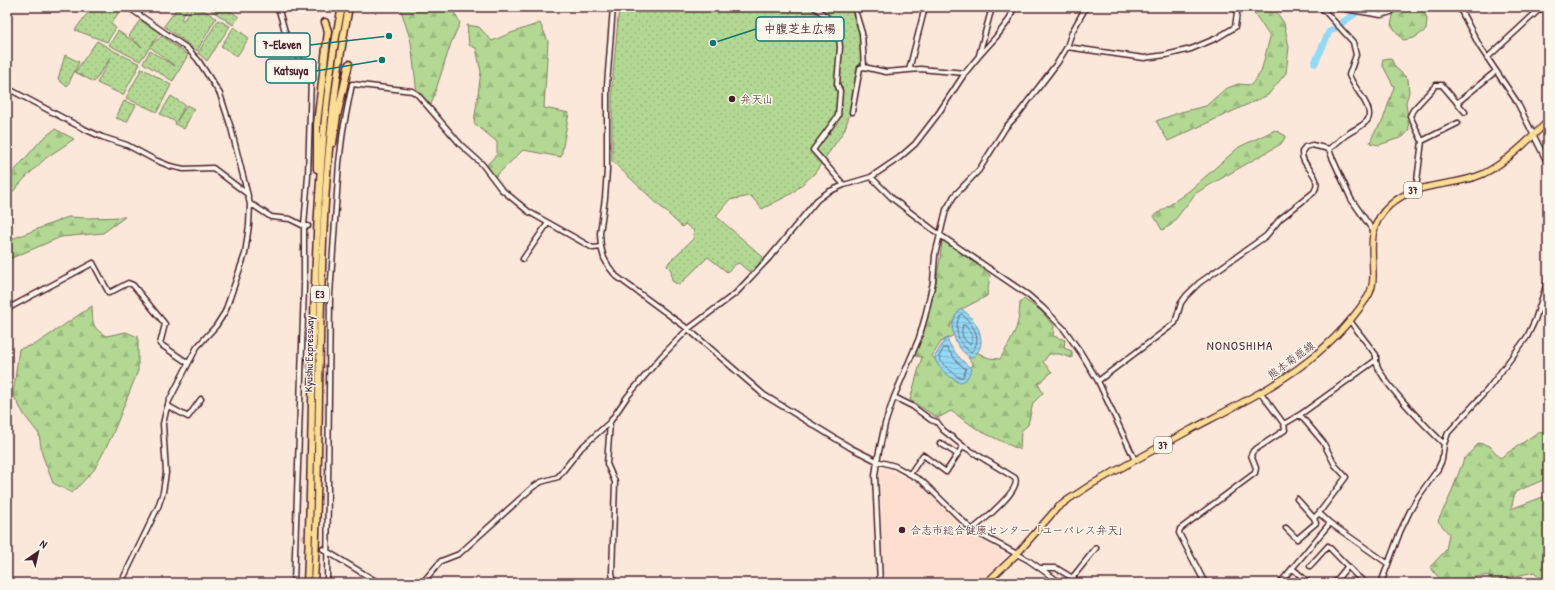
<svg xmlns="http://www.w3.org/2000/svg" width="1555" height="590" viewBox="0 0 1555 590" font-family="'Patrick Hand','Klee One',sans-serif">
<defs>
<pattern id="grass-dots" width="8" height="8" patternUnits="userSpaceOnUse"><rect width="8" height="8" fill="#b2d893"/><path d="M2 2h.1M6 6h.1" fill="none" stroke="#9bb97f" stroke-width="1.8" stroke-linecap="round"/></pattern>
<pattern id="forest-firs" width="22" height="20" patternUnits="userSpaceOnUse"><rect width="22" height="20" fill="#b2d893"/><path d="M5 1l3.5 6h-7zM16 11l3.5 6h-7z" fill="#9bb97f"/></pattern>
<pattern id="water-rules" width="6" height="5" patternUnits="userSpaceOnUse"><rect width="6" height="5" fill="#93d8f5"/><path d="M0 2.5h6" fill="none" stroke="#80b9d2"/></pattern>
</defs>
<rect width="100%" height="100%" fill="#fce8db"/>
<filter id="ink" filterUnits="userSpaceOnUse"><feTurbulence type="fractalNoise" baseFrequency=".025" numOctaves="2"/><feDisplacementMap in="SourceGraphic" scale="8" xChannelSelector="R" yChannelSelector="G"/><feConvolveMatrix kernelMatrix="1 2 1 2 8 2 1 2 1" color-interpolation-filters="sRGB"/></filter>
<g filter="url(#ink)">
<path fill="#fddecf" d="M885,468l34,17 14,10 39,39 26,16 4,4 1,5 -15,16 -12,8h-92l-4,-112z"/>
<path fill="url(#grass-dots)" stroke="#7e7c5f" d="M92,7h27l2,2 -10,15 5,4 -9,14 -32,-12z
M178,7h11l-8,12 3,1 8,-13h6l18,11 -19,33 -33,-25z
M207,7h17l15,10 -6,8z
M619,7h233l8,27 2,19 -12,61 -6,17 -30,43 -23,20 -29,15 -11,-13 -22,4 -13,16 47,41 -9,15 -6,-1 -9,-8 -3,1 -9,8 -19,-15 -29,28 -7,-4 -1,-11 -4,-4 2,-4 24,-23 1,-8 -9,-7 -3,3 -70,-66v-74z
M140,20l20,13 -9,12 11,-9 26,19 -15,26 -30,-18 7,-12 25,15 -25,-19 -10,14 -31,-16 9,-14 24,16 -13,-11z
M218,20l12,6 -23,35 -9,-8z
M234,27l15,11 -12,18 -16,-10z
M97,41l17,10 26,13 -17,31 -26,-12 14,-26 -17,25 -19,-10z
M65,55l14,7 -12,25 -9,-8z
M142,68l29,17 -14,27 -31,-14z
M171,96l14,9 -8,16 10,-16 7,4 -10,20 -9,-5 1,-2 -16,-8z
M124,101l12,4 -9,17 -11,-4z"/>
<path fill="url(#forest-firs)" stroke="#7e7c5f" d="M400,7h51l9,16 -9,20 -21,65 -13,-14 -6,-52z
M1247,7h26l11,16 5,24 -3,26 -18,22 -100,46 -12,-20 25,-9 25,-6 19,-17 13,-5 13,1 10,-13 9,-35 -13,-20z
M1395,7h28l4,12 -1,11 -12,8 -11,2 -12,-15z
M540,23l8,18 -4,67 25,5 -8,44 -38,-7 -28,27 -10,-10 12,-13v-12l-23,-19 7,-51 -5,-24 -7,-3 -2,-20 12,2 13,14 19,-8z
M1391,58l4,9 13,12 1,13 -3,10 3,28 -6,7 -24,8 -9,-2 4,-10 9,-13 11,-33 -12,-23 1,-5z
M55,129l19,10 -28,19 -19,18 -20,22v-10l3,-12 31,-36z
M1275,130l11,6 -5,8 -85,49 -25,32 -9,5 -8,-14 35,-25 50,-44z
M68,217l20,1 37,-1 -22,16 -42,4 -54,23v-19z
M946,241l44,34 -3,21 -27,14 -10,17 5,4 -1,4 -13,7 -9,14 25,26 16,-17 -5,-8 6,-6 15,7 11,1c13,-22 19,-30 20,-57l4,-3 17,12 13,15 -1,10 12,4 -1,8 8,3v7l-13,-4h-10l-6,8 9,10 -14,12 5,9 -10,10 -5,22 -7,6 -1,19 -40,-19 -29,-20 -13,7 -28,-18 12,-43 -7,-1c13,-38 23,-75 27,-114z
M92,306c1,17 -1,21 14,30l20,-4 12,5v34l-27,67 -17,32 -22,23 -19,-10 -11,-29 -3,-20 -14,-18 -12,-21 6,-46 17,-5z
M1548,432v46l-33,14 -4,17 37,-14v88h-2l-12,-11 -40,9 -7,-6 -21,4 -1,4h-24l-2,-5 -9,-11 16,-17 3,-16 -11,-13 12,-25 14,-37 15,-16 11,3 10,12 37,-25z"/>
<path fill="url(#water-rules)" stroke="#768ea4" d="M961,309c15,8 31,37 10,49 -17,-10 -26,-35 -10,-49z
M946,338l1,1c6,13 14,21 25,30l-6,11 -5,2c-9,-2 -27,-16 -26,-26z"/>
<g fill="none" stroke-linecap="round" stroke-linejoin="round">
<path stroke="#67697c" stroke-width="1" d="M962,314c11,11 22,25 9,38 -13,-7 -18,-24 -11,-37z
M963,325h2c5,6 10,12 5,19 -7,-3 -10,-12 -7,-19z
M944,348h3l11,15 8,6 -3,8h-5l-16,-14 -3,-6z"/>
<path stroke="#93d8f5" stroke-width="7" d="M1315,63l14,-31 34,-24 20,1 3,-2"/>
<path stroke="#d8c0b8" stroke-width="4" stroke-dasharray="4 2" stroke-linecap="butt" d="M311,77l41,7
M308,226l23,1
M305,366h21
M301,536l8,5"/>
<g stroke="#4a1f2b" stroke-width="7">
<path id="minor" d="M278,7l8,28 8,12 8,19 4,7 5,4 -3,99 -4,50v61l-10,296
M613,7l-6,78v85l-2,28 -5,35 1,14 3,11 5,9 7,9 72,53 76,66 87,53 26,13 18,5 27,15 50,49 56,30 33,23
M814,7l12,9 7,10 6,11 1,10 -3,37 3,7 -2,25 -25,34 31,35
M854,7l8,26 2,34 22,5 34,-3 45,4
M1321,7l32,35 3,13 -7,20c4,10 11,18 16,27 11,20 -2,22 -16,31 -8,5 -13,11 -20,16
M1334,7l47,8 10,-3 4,-5
M1459,7l21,40 37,55 31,62
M1067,47l77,11 22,-3 25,-6 26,-11 18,-11 2,-14 -2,-6
M979,55l13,-48
M1487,58l55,-51
M909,70l16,-63
M7,88l75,40 20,9 25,8 28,15 15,6 14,3 29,-1 33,25
M1457,103l39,-32
M852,112l8,-44 4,-1
M1422,141l-12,-25 3,-6 23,-25h6l23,27
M1329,149l2,6 20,44 23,33
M871,177l22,22 47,36 88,60 15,13 21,21 17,24 17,28
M1416,189l6,-48 36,-18
M250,204l6,3 15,10 19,2 14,7h4
M523,259l25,-36
M7,309l86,-46 16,30 19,-10 5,2 32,39 -5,20 28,19
M1350,321l26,34c0,2 0,4 0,6 3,20 52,67 68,83
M894,397l18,9 19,14 6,2 6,8 20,16 52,32c7,12 -34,44 -43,52
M168,406l20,11 13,-18
M610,422l-3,42 8,18 -3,91 2,10
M1284,424l17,-10 75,-54
M940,443l17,11
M1135,460l-37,-79 77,-58 6,-20 5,-7 13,-13 67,-47 14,-17 34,-27c10,-17 -13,-24 -12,-40l3,-5 7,-2 17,4
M910,474l13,-19 23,17 17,-26
M1297,499l17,19 5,-5 27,-36 -11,-12 -12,-23 -23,-27
M1319,513l11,10 57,40
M1286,528l11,11 19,-16 -2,-5
M323,549l56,34
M1310,566l18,-20 29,30 9,7
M1040,568h16l25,15
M1293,569l16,14
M1072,578l24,-30
M121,583l37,-76 5,-15 3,-19 -3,-49 3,-13 3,-10 28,-54 19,-21 9,-14 20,-58 4,-29 1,-21 -19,-76 -11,-34 -22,-34 -10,-11 -60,-42
M327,583l3,-288 9,-132 4,-33 9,-46 60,7 5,3 44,51 21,19 19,25 28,23 64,36 8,-1
M422,583l19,-22 18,-7 74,-67 8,-5 17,-5 23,-29 29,-26 17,-25 33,-39 28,-29 48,-36 33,-35 48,-58 11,-8 16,-7 27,-8 28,-19 16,-14 23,-30 27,-41 14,-17 17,-19 13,-17 5,-13
M880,583l-5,-107 2,-15 8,-37 9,-27 25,-59 6,-21 8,-35 2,-27 11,-45 8,-14 25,-26 27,-43 13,-14 39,-51 9,-15 5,-15 14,-25
M1205,583l-26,-50 1,-4 75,-56 1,-5 -5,-13 2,-4 32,-21 -1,-6 -23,-31
M1280,583l50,-60
M1334,583l14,-17
M1381,583l19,-51 10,-21 8,-14 20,-28 4,-9 2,-16 4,-11 40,-44 39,-52 8,-17 13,-40"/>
</g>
<g stroke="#4a1f2b" stroke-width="8">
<path id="major" d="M986,583l30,-28 41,-47 12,-9 23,-15c33,-18 65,-36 98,-54 70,-37 131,-64 177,-132 17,-25 -11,-63 23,-93 28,-25 61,-17 93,-31 24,-12 46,-34 65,-53"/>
</g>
<g stroke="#4a1f2b" stroke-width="9">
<path id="highway" d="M333,143l4,-27 12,-52
M317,169v-45l11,-93 -3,-9
M307,583c6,-129 4,-258 12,-387 4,-63 9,-127 23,-189
M314,583c10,-192 -3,-386 35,-576"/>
</g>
<use href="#minor" stroke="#fbf7ec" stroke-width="4"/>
<use href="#major" stroke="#fdde96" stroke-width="5.5"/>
<use href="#highway" stroke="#fdde96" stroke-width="6"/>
</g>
</g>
<g fill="#4a1f2b" stroke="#fbf7ec" stroke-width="1.5">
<circle cx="732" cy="99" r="4"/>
<circle cx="902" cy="530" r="4"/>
</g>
<g text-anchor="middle" stroke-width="3" stroke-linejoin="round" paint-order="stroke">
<g fill="#fbf7ec" stroke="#7f6065" stroke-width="1">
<rect x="1404" y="182" width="18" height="16" rx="3"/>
<rect x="311" y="286" width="18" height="16" rx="3"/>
<rect x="1154" y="437" width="18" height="16" rx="3"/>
</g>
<g font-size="10" font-weight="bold" fill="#4a1f2b">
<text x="1413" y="194">37</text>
<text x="320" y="298">E3</text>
<text x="1163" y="449">37</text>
</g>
<g font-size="11" fill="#4a1f2b" stroke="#fbf7ec" text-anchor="start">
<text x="740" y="103">弁天山</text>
<text x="910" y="534">合志市総合健康センター「ユーパレス弁天」</text>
</g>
<g font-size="11" fill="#4a1f2b" stroke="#fbf7ec">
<text transform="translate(309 354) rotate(-89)" y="4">Kyushu Expressway</text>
<text transform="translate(1291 360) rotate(-36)" y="4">熊本菊鹿線</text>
</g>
<g font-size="13" letter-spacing="1" fill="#4a1f2b" stroke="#fbf7ec">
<text x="1240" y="350">NONOSHIMA</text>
</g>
</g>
<path fill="none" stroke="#0f766e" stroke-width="1.5" d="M713 43L756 29M389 36L310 45M382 60L316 71"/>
<g fill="#0f766e" stroke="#fbf7ec" stroke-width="1.5">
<circle cx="713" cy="43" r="4"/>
<circle cx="389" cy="36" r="4"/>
<circle cx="382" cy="60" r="4"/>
</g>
<g fill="#fbf7ec" stroke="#0f766e" stroke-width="1.5">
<rect x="756" y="17" width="88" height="24" rx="4"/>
<rect x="255" y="33" width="55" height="24" rx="4"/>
<rect x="266" y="59" width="50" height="24" rx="4"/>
</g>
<g font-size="12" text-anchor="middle" font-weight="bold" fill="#4a1f2b">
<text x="800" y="33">中腹芝生広場</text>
<text x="282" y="49">7-Eleven</text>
<text x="291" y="75">Katsuya</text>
</g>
<rect width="1555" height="590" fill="none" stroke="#fbf7ec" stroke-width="24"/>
<rect x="12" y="12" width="1531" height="566" fill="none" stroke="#4a1f2b" stroke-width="1.5" filter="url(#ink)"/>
<g transform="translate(38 552) rotate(34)" stroke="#fbf7ec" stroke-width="3" paint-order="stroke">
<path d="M0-3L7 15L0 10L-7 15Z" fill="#4a1f2b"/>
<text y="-6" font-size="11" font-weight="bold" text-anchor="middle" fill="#4a1f2b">N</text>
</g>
</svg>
